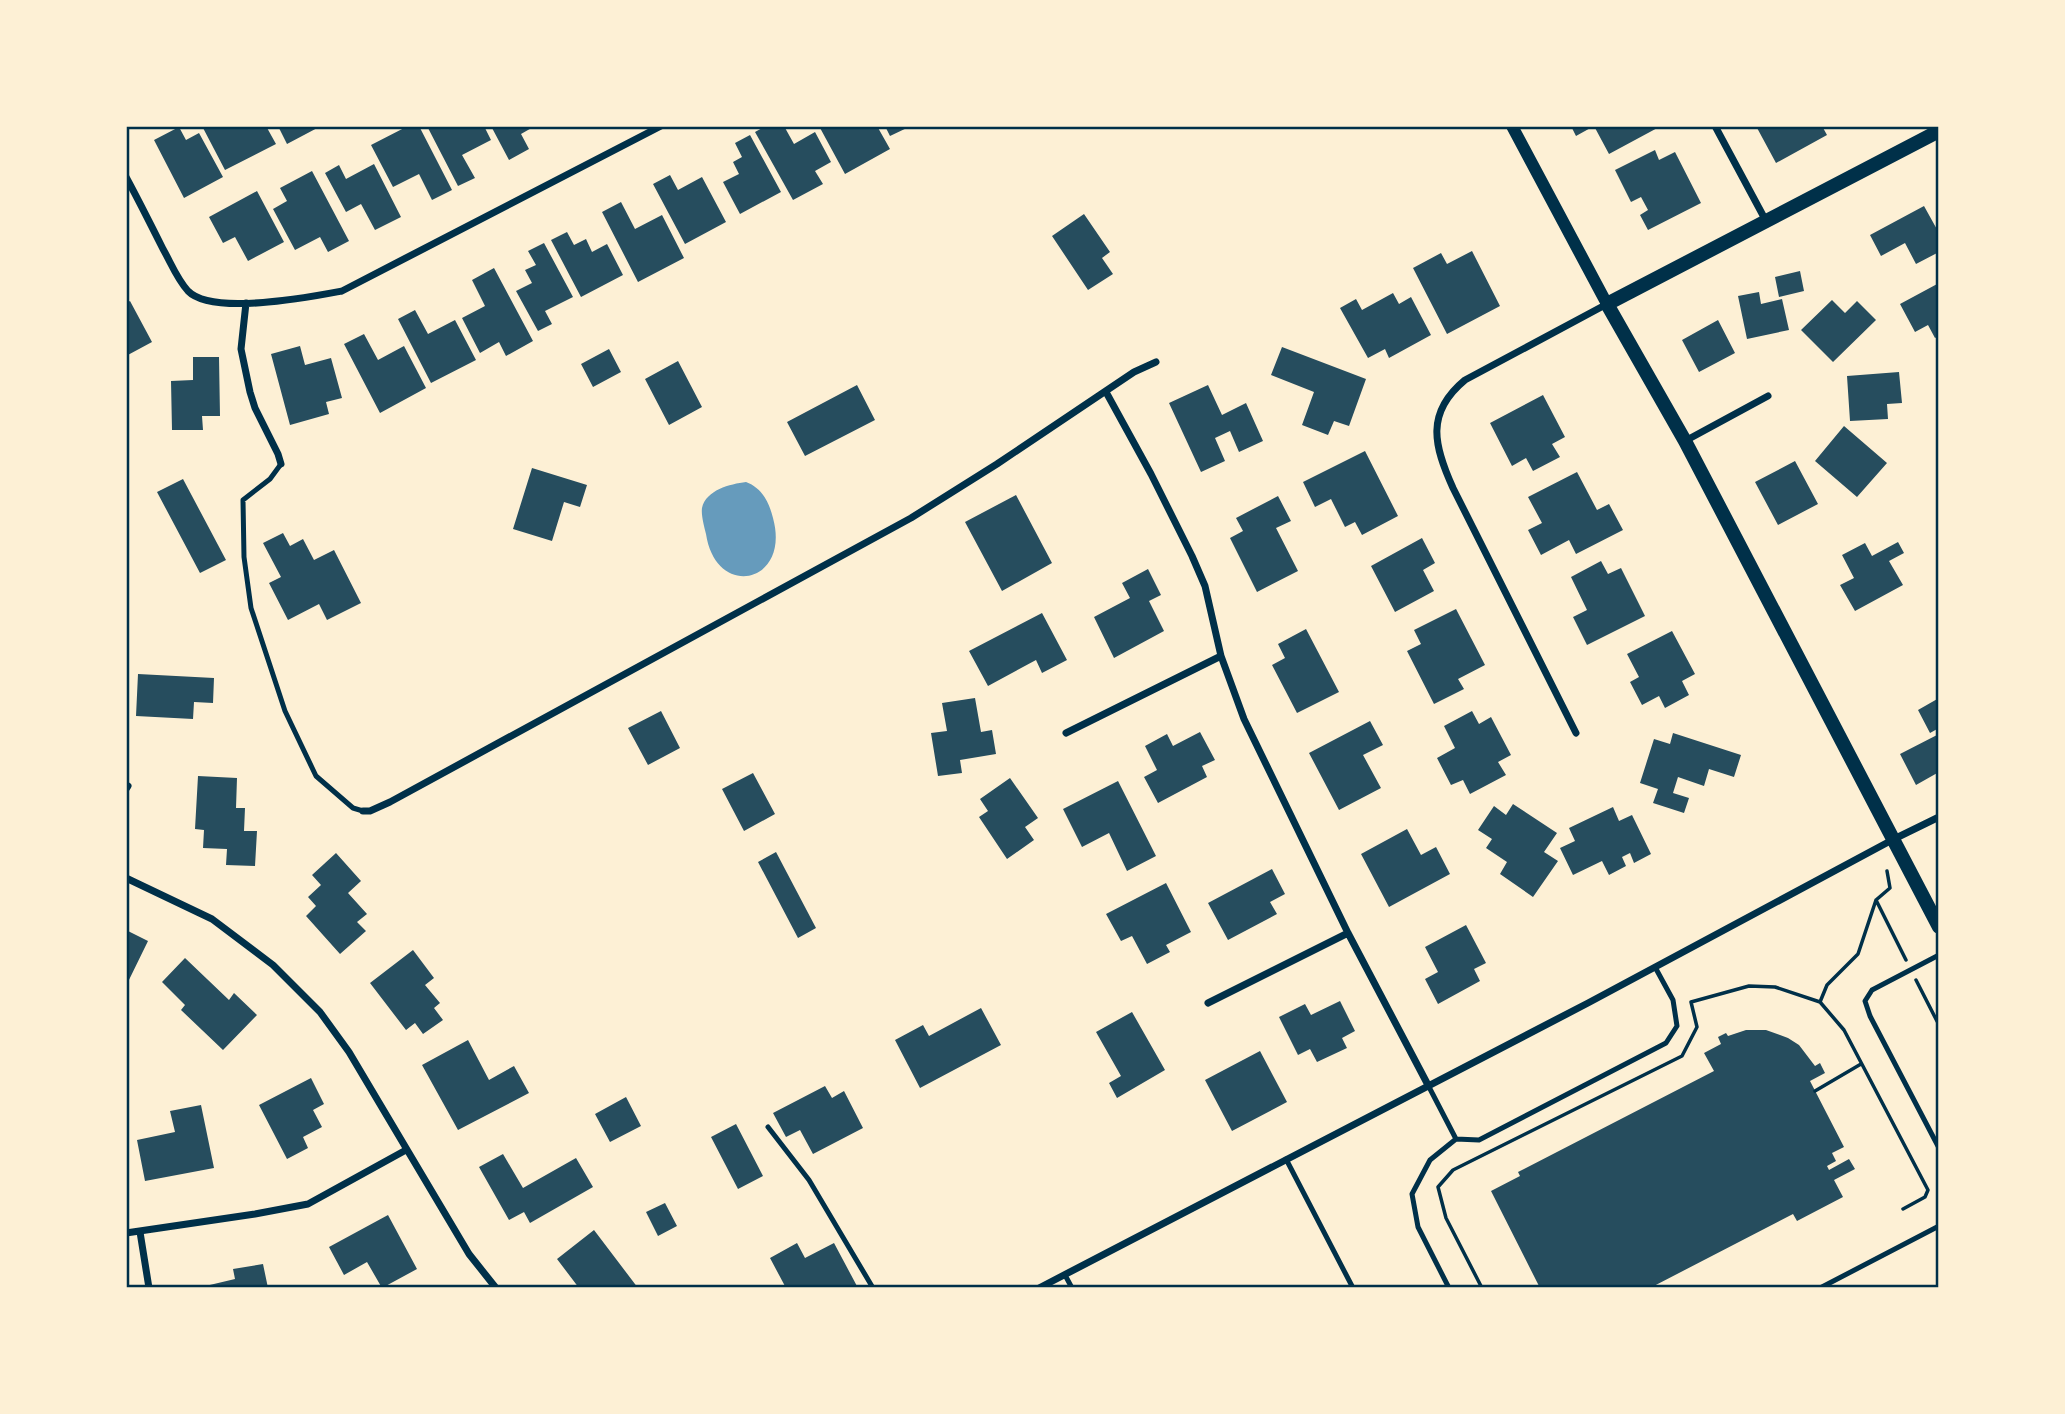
<svg xmlns="http://www.w3.org/2000/svg" width="2065" height="1414" viewBox="0 0 2065 1414" font-family="'Archivo Narrow',sans-serif">
<rect width="100%" height="100%" fill="#fdf0d5"/>
<path fill="#669bbc" d="M746,482c16,6 23,20 27,36 18,66 -57,82 -67,16 -2,-8 -5,-19 -4,-26 4,-18 28,-24 44,-26z"/>
<path fill="#264d5e" d="M202,126h64l10,18 -51,26z
M278,126h43l-34,18z
M408,126h11l33,64 -20,10 -13,-26 -26,13 -22,-42z
M427,126h57l7,14 -29,15 13,23 -17,8z
M491,126h44l-14,8 8,15 -20,11z
M766,126h18l10,18 21,-12 16,30 -16,9 8,13 -30,16 -38,-68z
M819,126h58l13,23 -45,25z
M885,126h26l-21,10z
M1571,126h90l-52,28 -15,-28 -18,10z
M1756,126h66l5,9 -51,28z
M179,127l7,13 13,-7 24,44 -39,21 -30,-58z
M750,135l31,57 -41,22 -17,-32 16,-8 -6,-12 9,-5 -7,-14z
M1655,150l4,10 16,-8 26,51 -53,27 -8,-15 8,-5 -7,-13 -10,5 -16,-32z
M374,164l27,53 -26,13 -14,-26 -15,8 -21,-39 14,-8 7,14z
M312,171l37,70 -21,11 -8,-15 -25,13 -22,-41 14,-8 -7,-13z
M670,175l8,15 24,-13 24,45 -41,22 -32,-60z
M257,191l27,51 -36,19 -13,-24 -12,6 -14,-26z
M621,202l14,27 27,-14 22,43 -46,24 -36,-70z
M1924,206l15,27v19l-23,12 -11,-21 -24,13 -11,-21z
M1084,214l26,38 -8,6 11,16 -25,16 -36,-54z
M567,232l7,13 12,-6 6,13 15,-8 16,31 -42,22 -30,-57z
M544,243l29,54 -28,14 7,13 -14,7 -22,-40 16,-8 -7,-13 11,-5 -8,-14z
M1472,251l28,55 -53,28 -34,-66 28,-15 6,11z
M494,268l39,73 -27,15 -7,-14 -19,11 -18,-35 23,-12 -13,-26z
M1800,271l4,20 -25,6 -4,-20z
M1939,283v53l-4,2 -7,-13 -13,7 -15,-28z
M1759,292l2,12 21,-5 7,31 -42,9 -9,-43z
M1393,293l6,11 12,-7 20,38 -42,23 -4,-9 -17,9 -28,-50 16,-9 6,11z
M1832,300l13,13 12,-12 19,19 -43,42 -32,-32z
M130,301l22,41 -26,14v-53z
M415,310l13,24 27,-14 21,40 -45,23 -33,-64z
M1718,320l17,33 -36,19 -17,-32z
M364,334l14,26 26,-14 22,42 -46,25 -36,-69z
M300,346l5,19 26,-7 11,40 -16,4 3,12 -39,11 -19,-71z
M1282,347l84,32 -17,47 -15,-5 -6,14 -26,-10 12,-33 -43,-17z
M609,349l12,23 -28,15 -12,-23z
M193,357h26l1,59h-18l1,14h-31l-1,-49 22,-1z
M678,361l24,46 -33,18 -24,-46z
M1899,372l3,31 -15,1 1,15 -38,2 -3,-45z
M857,385l18,35 -70,36 -18,-34z
M1208,385l14,30 24,-12 17,38 -24,11 -9,-21 -15,7 10,23 -24,11 -32,-69z
M1543,395l22,42 -13,7 8,13 -27,14 -7,-13 -14,8 -22,-43z
M1844,426l43,37 -30,34 -42,-36z
M1365,451l33,65 -36,19 -7,-13 -10,5 -14,-28 -16,8 -12,-25z
M1795,461l23,43 -40,21 -23,-43z
M532,468l55,17 -7,22 -16,-5 -12,39 -39,-12z
M1577,472l20,38 12,-6 14,26 -47,24 -7,-14 -28,15 -13,-25 14,-7 -14,-26z
M183,479l43,81 -26,13 -43,-81z
M1016,495l36,68 -50,28 -37,-69z
M1278,496l13,25 -15,7 22,43 -41,21 -27,-54 13,-7 -7,-13z
M283,533l7,13 13,-7 11,21 20,-10 27,53 -34,17 -8,-16 -31,16 -19,-37 12,-6 -18,-34z
M1422,538l13,25 -12,7 11,21 -39,21 -24,-46z
M1898,542l6,11 -15,8 14,24 -48,26 -15,-26 14,-7 -12,-23 23,-12 7,13z
M1601,561l7,13 13,-6 24,48 -58,29 -14,-28 14,-7 -16,-33z
M1148,569l13,26 -12,6 15,30 -50,27 -20,-41 36,-19 -8,-15z
M1456,609l29,56 -27,14 6,10 -30,15 -27,-53 14,-7 -7,-14z
M1042,613l25,47 -25,13 -6,-13 -48,26 -19,-35z
M1306,629l33,63 -42,21 -25,-48 13,-7 -7,-14z
M1672,631l23,43 -13,7 7,14 -24,13 -6,-12 -17,9 -12,-23 9,-5 -12,-23z
M138,674l76,4 -1,25 -19,-1 -1,17 -57,-3z
M975,698l6,34 11,-2 4,24 -36,6 2,13 -24,3 -7,-43 16,-2 -5,-28z
M1939,698v30l-9,5 -12,-23z
M661,711l19,37 -32,17 -20,-37z
M1472,711l7,13 12,-7 20,38 -13,7 8,13 -36,19 -7,-14 -12,5 -14,-27 18,-10 -11,-22z
M1370,721l13,24 -20,10 18,33 -42,22 -30,-57z
M1200,732l15,28 -13,6 5,11 -49,26 -14,-26 13,-7 -12,-24 22,-12 6,12z
M1673,733l68,22 -7,22 -25,-8 -5,17 -26,-9 -5,16 16,5 -5,15 -31,-10 5,-14 -18,-6 14,-44 16,5z
M1937,735l2,4v33l-23,13 -16,-31z
M753,773l22,41 -31,17 -22,-42z
M198,776l39,2 -1,30h9l-1,23h13l-2,35 -29,-1 1,-16 -24,-1 1,-18 -9,-1z
M1010,778l28,40 -13,9 9,13 -27,19 -28,-42 9,-6 -8,-12z
M1118,781l38,75 -29,15 -18,-38 -27,14 -19,-38z
M1513,804l44,29 -13,19 14,9 -25,36 -33,-23 7,-12 -21,-14 6,-9 -14,-9 16,-24 12,9z
M1613,807l6,14 13,-6 19,39 -17,9 -4,-10 -8,4 4,9 -17,9 -7,-14 -29,14 -13,-27 15,-7 -6,-13z
M1407,829l14,26 15,-8 14,27 -61,33 -28,-53z
M776,852l40,76 -18,10 -40,-76z
M336,853l25,28 -13,12 19,21 -10,8 9,9 -26,23 -34,-38 10,-10 -8,-9 13,-12 -9,-10z
M1272,869l13,25 -15,8 7,12 -49,26 -20,-37z
M1166,883l25,49 -25,13 4,7 -23,12 -15,-28 -11,5 -15,-27z
M1466,925l20,38 -12,6 6,12 -42,23 -13,-25 13,-7 -13,-25z
M126,930l22,11 -22,45z
M413,950l21,28 -9,7 15,18 -6,5 9,12 -20,14 -8,-11 -9,7 -36,-47z
M185,958l44,42 5,-7 23,22 -34,35 -42,-40 4,-5 -23,-23z
M1340,1001l15,30 -13,7 5,10 -30,14 -7,-13 -12,6 -19,-38 26,-13 6,11z
M981,1008l20,37 -81,43 -25,-48 28,-15 6,11z
M1132,1012l33,58 -48,28 -8,-15 12,-7 -25,-44z
M1746,1030h20l22,8 11,7 16,21 5,-3 5,10 -15,8 34,66 -12,6 4,8 -9,5 2,4 20,-11 6,10 -21,11 9,17 -46,24 -4,-7 -143,74h-110l-49,-97 29,-15 -2,-4 196,-101 -10,-18 17,-9 -3,-7 8,-4 2,3z
M468,1040l21,40 25,-14 15,27 -71,37 -36,-65z
M1260,1051l27,51 -55,29 -27,-51z
M311,1078l13,26 -11,6 9,17 -19,10 5,11 -21,11 -28,-54z
M825,1086l7,12 12,-7 19,37 -50,26 -13,-24 -14,7 -13,-24z
M626,1097l15,29 -31,16 -15,-28z
M201,1105l13,63 -69,13 -8,-41 38,-8 -5,-21z
M736,1124l27,52 -25,13 -27,-52z
M503,1154l20,34 53,-30 17,29 -63,36 -6,-11 -15,8 -30,-53z
M665,1203l12,23 -19,10 -12,-24z
M388,1215l29,54 -35,19 -15,-26 -23,13 -15,-28z
M594,1230l44,58h-59l-22,-29z
M797,1243l8,15 29,-15 24,45h-72l-16,-30z
M263,1264l5,24h-71l38,-9 -2,-10z"/>
<g fill="none" stroke-linecap="round" stroke-linejoin="round">
<path stroke="#003049" stroke-width="3.5" d="M1887,871l3,17 -14,12 30,60
M1916,980l23,45
M1820,1002l7,-17 31,-31 18,-54
M1815,1091l46,-27
M1482,1288l-36,-70 -8,-31 15,-17 229,-114 15,-29 -6,-25 58,-16 26,1 45,15 24,28 84,160 -3,7 -22,12"/>
<path stroke="#003049" stroke-width="5" d="M281,464l-11,15 -27,21 1,57 7,51 34,103 31,65 37,32 10,3
M1939,955l-67,35 -7,11 5,15 69,132
M1428,1085l28,54 23,1 187,-97 11,-17 -4,-26 -18,-33
M768,1127l41,53 64,108
M1286,1159l67,129
M1065,1275l7,13
M1449,1288l-31,-61 -6,-33 18,-34 26,-21
M1820,1288l119,-62"/>
<path stroke="#003049" stroke-width="7" d="M1715,126l51,95
M126,177c13,24 25,48 37,72 8,14 14,30 25,42 24,25 122,6 154,0l319,-165
M246,303l-5,46 9,43 5,16 23,46 3,10
M1106,392l45,82 41,82 13,30 16,70 23,63 104,214 80,152
M1685,441l83,-45
M1066,733l155,-77
M1576,733l-123,-245c-19,-42 -28,-75 12,-108l142,-76
M126,789l2,-3
M363,811h7l20,-9 521,-284 86,-54 137,-92 22,-10
M126,878l86,41 61,46 47,47 29,40 120,202 27,34
M1208,1003l140,-70
M140,1232l9,56
M126,1233l129,-19 53,-10 98,-54
M1039,1288l549,-285 306,-164 45,-22"/>
<path stroke="#003049" stroke-width="12" d="M1512,126l95,178"/>
<path stroke="#003049" stroke-width="14" d="M1939,131l-332,173 78,137 254,486"/>
</g>
<rect width="2065" height="1414" fill="none" stroke="#fdf0d5" stroke-width="256"/>
<rect x="128" y="128" width="1809" height="1158" fill="none" stroke="#003049" stroke-width="2.5"/>
</svg>
